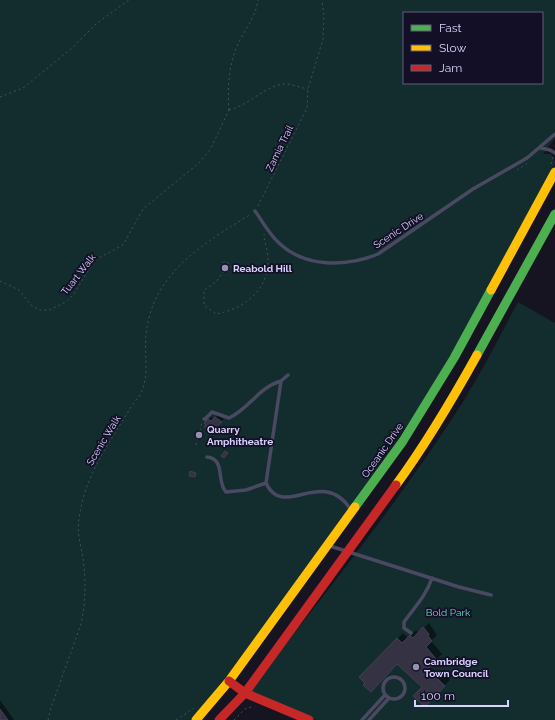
<svg xmlns="http://www.w3.org/2000/svg" width="555" height="720" viewBox="0 0 555 720" font-family="Raleway,sans-serif">
<rect width="100%" height="100%" fill="#161421"/>
<path fill="#132c2d" fill-rule="evenodd" d="M0,0h555v138l-12,16h8l3,4 1,6 -124,227 -167,238 -73,91h-191zM404,13h138v70h-138z
M518,302l37,21v397h-238l-69,-28c73,-93 147,-185 211,-284 22,-34 40,-71 59,-106z"/>
<path fill="#0007" d="M218,415l6,4 -13,11 -5,-7 5,-6 3,2z
M429,623l8,12 -6,6 11,13 -13,13 11,7 2,-2 8,8 -25,26 -2,-20 -25,-24 -31,21 -6,-6 42,-44 5,5 8,-8 3,3z
M0,700l14,20h-14z"/>
<path fill="#343243" stroke="#433f54" d="M215,417l7,5 -11,10 -7,-5 2,-2 -2,-2 4,-4 3,2z
M225,451l3,2 -4,5 -3,-2z
M190,471l6,2 -1,4 -6,-1z
M423,627l6,7 -1,2 4,5 -6,6 11,13 -12,12 9,7 2,-2 9,9 -20,21 -12,-11 9,-9 -25,-23 -26,28 -8,-7 2,-2 -6,-6 38,-39 5,5 8,-8 3,3z
M0,709l8,11h-8z"/>
<g fill="none" stroke-linecap="round" stroke-linejoin="round">
<path stroke="#44505f" stroke-width="1" stroke-dasharray="2 3" stroke-linecap="butt" d="M0,97l23,-9 49,-40 24,-24 33,-24
M229,110c-2,-22 0,-48 10,-68 7,-14 17,-26 19,-42
M229,110c20,-5 33,-22 54,-26 7,-1 18,4 25,5
M551,164l2,-7
M517,170l11,-7
M258,206l49,-98 1,-19 15,-50 1,-24 -2,-15
M223,272l-2,-5 3,-5 2,-1 4,5v4l-3,2h-4l-7,10 -12,8v15l12,9c27,-5 51,-22 52,-52 1,-10 -4,-19 -4,-28
M0,281l19,9 12,15 8,5h10l17,-8 7,-7 22,-35 28,-15 20,-36 56,-46 11,-13 19,-40
M196,445l6,-22
M48,720l3,-12 30,-84c4,-18 5,-38 3,-57 -1,-16 -8,-32 -5,-48 5,-41 28,-73 49,-107 3,-6 8,-11 12,-17 10,-19 4,-40 6,-60 6,-62 57,-91 105,-121
M176,720l18,-12
M234,720l11,-11 9,-3"/>
<path stroke="#4a4962" stroke-width="3.5" d="M541,148l9,2 5,3
M255,211c8,11 14,23 24,32 26,25 68,24 99,11l95,-65 54,-31 28,-24
M288,375l-7,6 -15,102c17,38 57,-18 85,27
M204,419h1l7,-7 17,6c20,-9 30,-31 52,-37
M207,457c19,2 9,25 19,35l20,-2 20,-7
M330,546l129,41 32,8
M411,633l-7,-5v-6c10,-14 22,-26 28,-44
M383 688a11 11 0 1 1 22 0a11 11 0 1 1-22 0Z
M362,720l23,-25
M369,720l20,-22"/>
<path stroke="#4caf50" stroke-width="9" d="M477,355l78,-141
M355,507l48,-66 51,-83 37,-68"/>
<path stroke="#ffc107" stroke-width="9" d="M491,290l64,-118
M396,485c30,-41 56,-85 81,-130
M196,720l33,-39 126,-174"/>
<path stroke="#c62828" stroke-width="9" d="M229,681l16,12 64,27
M219,720l26,-27 151,-208"/>
</g>
<g fill="#9591b1" stroke="#130f26" stroke-width="1.5">
<circle cx="225" cy="268" r="4"/>
<circle cx="199" cy="435" r="4"/>
<circle cx="416" cy="667" r="4"/>
</g>
<g text-anchor="middle" stroke-width="3.5" stroke-linejoin="round" paint-order="stroke">
<g font-size="10" fill="#d9d4ff" stroke="#130f26">
<text transform="translate(279 148) rotate(-64)" y="4">Zamia Trail</text>
<text transform="translate(398 230) rotate(-33)" y="4">Scenic Drive</text>
<text transform="translate(78 274) rotate(-52)" y="4">Tuart Walk</text>
<text transform="translate(103 440) rotate(-59)" y="4">Scenic Walk</text>
<text transform="translate(382 450) rotate(-55)" y="4">Oceanic Drive</text>
</g>
<g font-size="10" font-weight="bold" fill="#d9d4ff" stroke="#130f26" text-anchor="start">
<text x="233" y="272">Reabold Hill</text>
<text x="207" y="433">Quarry<tspan x="207" dy="12">Amphitheatre</tspan></text>
<text x="424" y="665">Cambridge<tspan x="424" dy="12">Town Council</tspan></text>
</g>
<g font-size="10" fill="#5fe0c0" stroke="#130f26">
<text x="448" y="616">Bold Park</text>
</g>
</g>
<rect x="403" y="12" width="140" height="72" fill="#130f26" stroke="#625e7d"/>
<rect x="411" y="25" width="20" height="6" fill="#4caf50" stroke="#625e7d"/>
<text x="439" y="32" font-size="12" fill="#d9d4ff">Fast</text>
<rect x="411" y="45" width="20" height="6" fill="#ffc107" stroke="#625e7d"/>
<text x="439" y="52" font-size="12" fill="#d9d4ff">Slow</text>
<rect x="411" y="65" width="20" height="6" fill="#c62828" stroke="#625e7d"/>
<text x="439" y="72" font-size="12" fill="#d9d4ff">Jam</text>
<path d="M415 700v6h93v-6" fill="none" stroke="#d9d4ff" stroke-width="2"/>
<text x="421" y="700" font-size="12" fill="#d9d4ff" stroke="#130f26" stroke-width="3" paint-order="stroke">100 m</text>
</svg>
